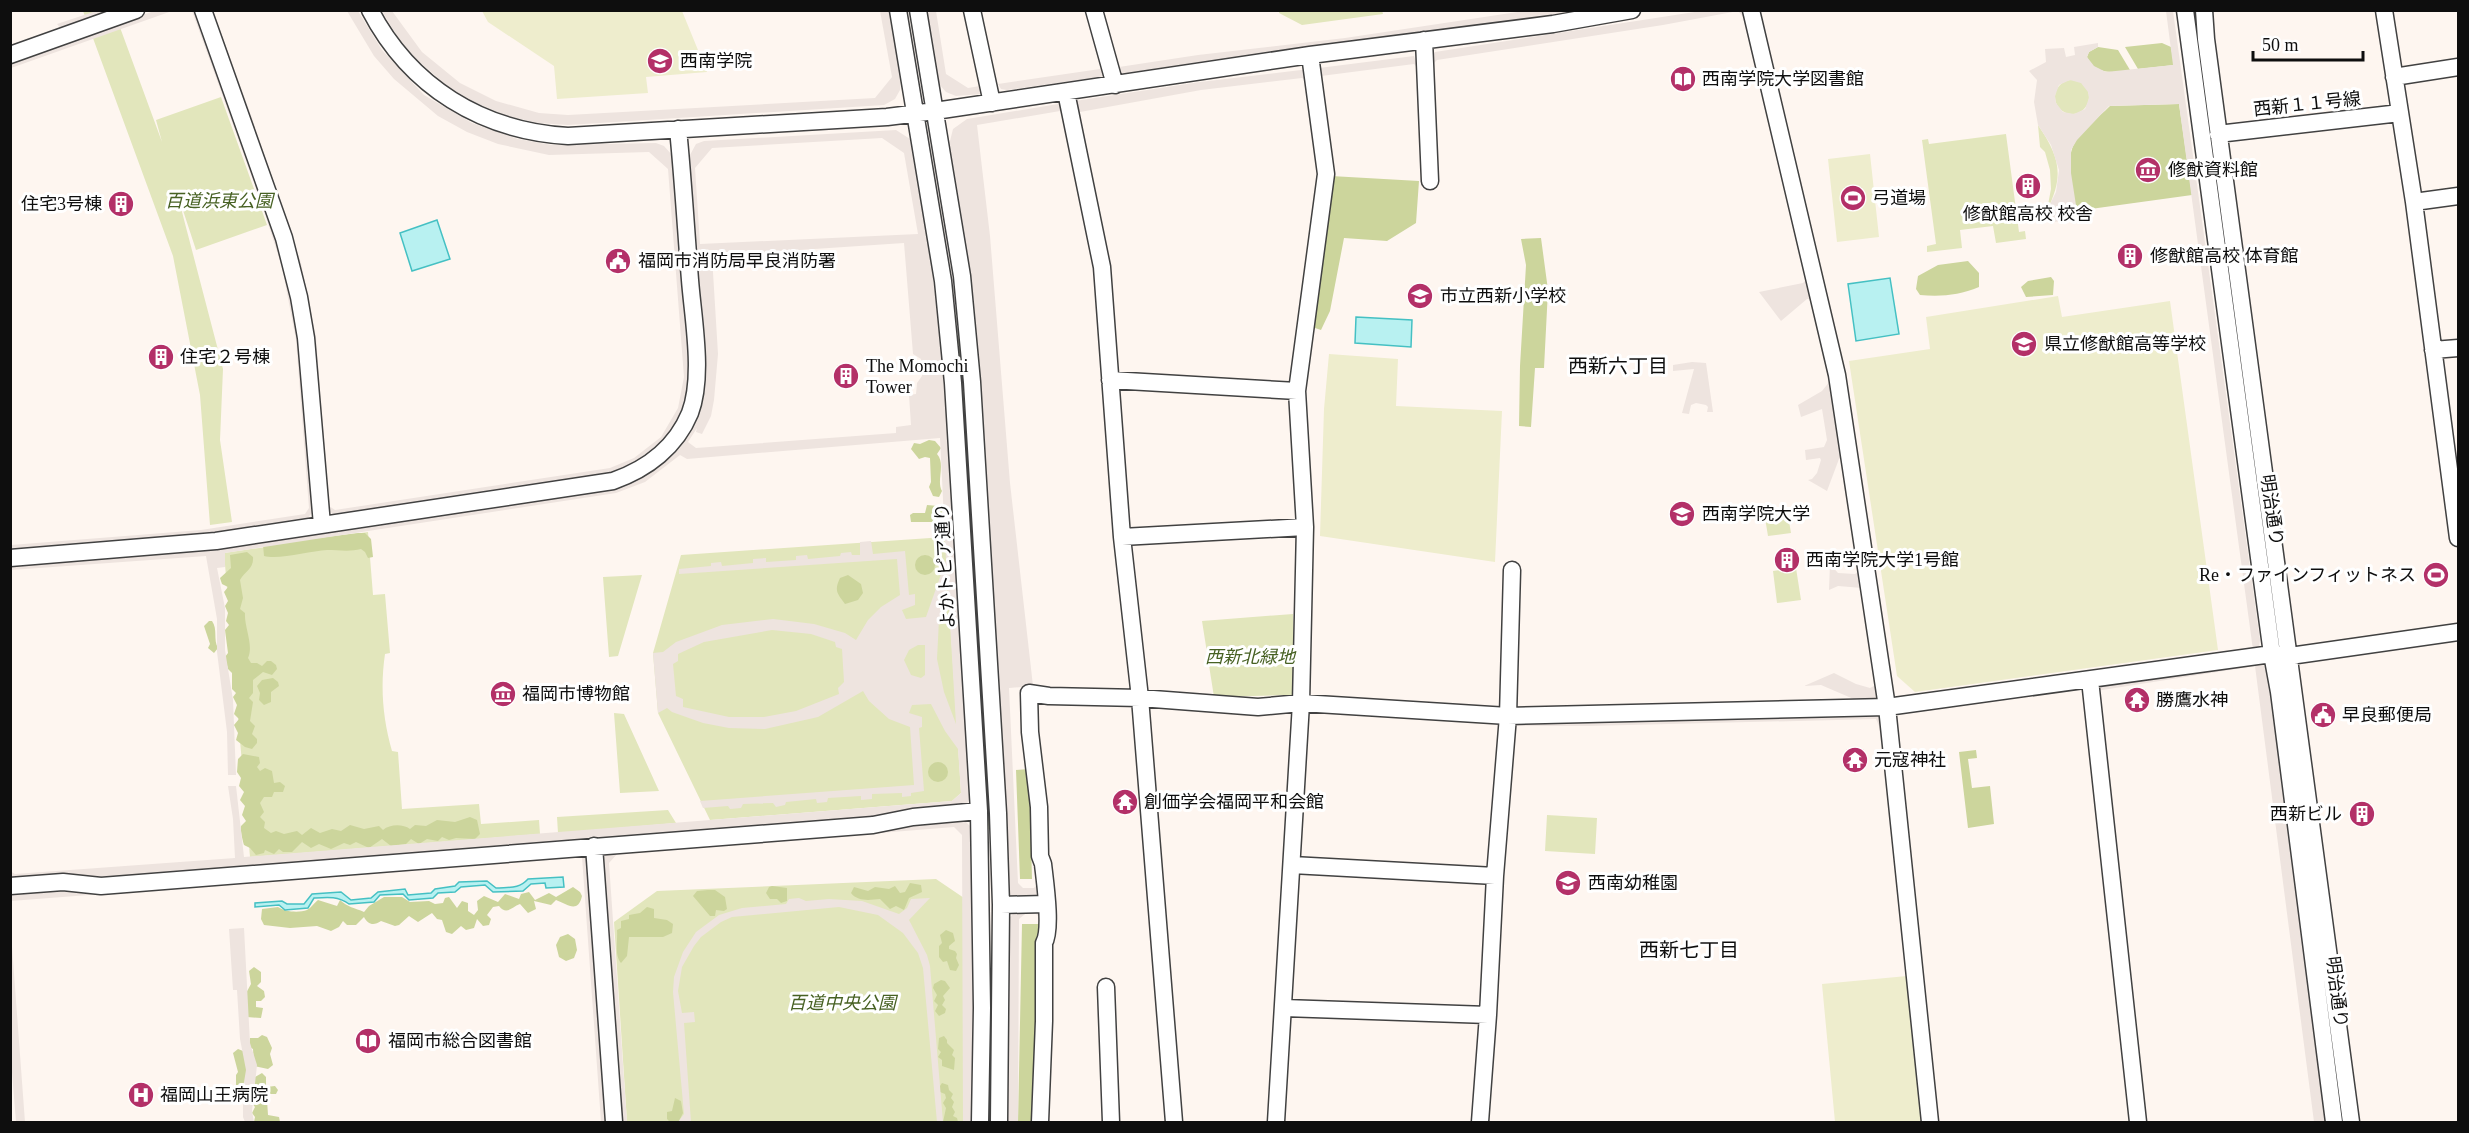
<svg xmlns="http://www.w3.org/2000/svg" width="2469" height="1133" viewBox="0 0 2469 1133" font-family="'Times New Roman','Noto Sans JP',serif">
<rect width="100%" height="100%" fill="#fef6f0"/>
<path fill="#e2e6bc" d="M1382,10l1,4 -81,11 -23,-12v-2z
M83,11h31l48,131 -6,-22 65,-23 46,128 -71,25 -20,-61 47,180 -3,71 12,82 -22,3 -10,-130 -27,-139z
M2055 97a17 17 0 1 1 34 0a17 17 0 1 1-34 0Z
M2038,125c21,31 27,50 9,85l4,-21 -1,-19 -5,-18 -5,-5z
M2006,134l13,98 6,-1 1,8 -30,4 -3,-17 -33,4 2,18 -35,4v-6l9,-2 -14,-104 6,-1 1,5z
M960,334l31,495h-4l-30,-494z
M1787,509l4,24 -23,3 -4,-24z
M368,532l5,63 12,-1 5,59 -5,1c-5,34 -2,65 7,97l6,1 4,57 77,-5 2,20 58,-4 1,14 -290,23 -26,-304z
M945,537l16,256 -9,8 -242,19 -52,-107 -5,-60 28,-98z
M1796,568l5,32 -24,3 -4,-32z
M642,575l-24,81 -9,1 -6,-80z
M1293,614l2,81 -81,2 -12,-76z
M614,713l10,1 35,77 -39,2z
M668,810l8,13 -118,10 -1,-16z
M1547,815l50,3 -2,36 -50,-3z
M936,879l28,19 -1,224h-336l-13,-200 43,-31z"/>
<path fill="#ccd59c" d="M2162,43l9,4 3,18 -36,4 -13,-22z
M2098,47l20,3 12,20c-16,3 -36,5 -43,-13l2,-5z
M2179,104l13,91 -116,16c-2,-18 -10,-44 -4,-62 5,-16 26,-31 38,-43z
M1331,176l88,5 -3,42 -29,18 -43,-3 -14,73 -9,19 -9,-3z
M1541,238l7,52 -4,78h-9l-4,59 -12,-1 1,-60 6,-101 -5,-26z
M1968,261l11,12v14c-20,8 -37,10 -59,8l-4,-6 2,-13 20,-11z
M2051,277l3,4 -1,14 -27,2 -5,-10 7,-6z
M929,440l6,1 6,7 -4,6c9,10 -1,27 5,37l-3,6 -6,-1 -4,-9 2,-5 -1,-24 -5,-1 -6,2 -8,-10 3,-6 6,1z
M927,505l11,1 5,4 -7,12h-25l-1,-7 3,-2h12z
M358,533h7l6,6 2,18 -5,1 -3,-6 -4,-3c-11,3 -23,1 -34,1 -17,1 -48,10 -63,6l-1,-11z
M247,552l6,5c1,12 -8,14 -13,23l3,18 -3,11 5,4c-1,14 9,32 3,45l3,5h6l5,3 5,-5h4l5,4 1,4 -5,6 -9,-3 -10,8v13l-4,5 4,4 -3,19 5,5 -3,8 5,5v4l-5,6 -7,-2 -9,-7 2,-7 -4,-8 5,-6 -5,-5 3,-9 -4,-8 3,-4 -4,-4v-16l-4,-4 -3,-12 3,-4 -3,-23 4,-5 -3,-4 2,-8 -3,-7 3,-5 -4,-9 4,-5 -6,-3 -2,-6 11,-10 -1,-13z
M915 565a10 10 0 1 1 20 0a10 10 0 1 1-20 0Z
M848,575l13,9 2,9 -5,7 -13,4c-8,-11 -11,-13 -5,-26z
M209,621h3c6,8 1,19 6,27l-4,5 -6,-5 2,-4 -6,-18z
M273,678l5,4 1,4 -8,6v10l-7,3 -5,-5 1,-7 -3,-7 5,-6z
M1976,750l1,8 -9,1 4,29 18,-2 4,38 -26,4 -9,-76z
M243,754l16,3 1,6 -3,4 3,4 5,-3 7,3 2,12 6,-1 5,4 -2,6h-9l-2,5h-8l-4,6 4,9 -4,5 5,5 -1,6 7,5 5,-2 8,3 13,-3 5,4 9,-7 9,5 12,-4 9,2 9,-6 14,4 15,-3 4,4c7,-6 20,-6 27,-1l5,-4 11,1 11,-6 18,2 15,-5 7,3 3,14 -5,5 -19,-1 -7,2 -7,-3 -4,4 -11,-2 -8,5 -8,-5 -5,5 -15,2 -9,-7 -13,9 -13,-6 -6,3 -6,-2 -13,6 -12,-5 -8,4 -9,-6 -10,10h-9l-4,-3 -5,5 -9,-4 -1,3 -8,2 -6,-7 -6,-3c-1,-3 -4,-15 -3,-19l5,-5 -4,-6 3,-9 -5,-6 4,-8 -5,-6 2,-8 -4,-6 1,-13z
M928 772a10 10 0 1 1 20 0a10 10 0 1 1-20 0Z
M1029,769l3,110h-12l-4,-109z
M910,883l11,2 1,7 -13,6 -5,12 -8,-4 -6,3 -10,-10c-10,1 -22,3 -29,-6l3,-6 14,4 7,-4 14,2 6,-3 5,7 5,-1z
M772,886l15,2v13l-6,2 -4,-4h-7l-4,-6 3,-6z
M573,887l7,5 2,4c-4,18 -15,8 -26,4l-5,5 -17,-4 2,8 -8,4 -8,-9c-9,3 -13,12 -21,2l-6,1 -6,8 4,4 -2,6 -6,1 -6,-7 -3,9 -8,2 -5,-4 -9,8 -6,-2 -4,-12 -5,-1 -5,-6 -14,9 -9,-6 -10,9 -4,1 -14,-5c-7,5 -13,4 -17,-4l-8,8h-9l-4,-4 -4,6 -8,4 -14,-5 -27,2 -26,-3 -3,-6 1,-10 16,-2c7,5 21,6 29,3 4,-2 8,-8 11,-10l19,6 3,-6c7,7 15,8 24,12l5,-6 15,-9h18l8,5 19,-1 6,3 8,-1 2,-5 4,-1 8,11 5,-7 6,2v8l6,4 4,-5 -1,-9 7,-5 14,6 7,-8 14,5 2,-5 8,-2 6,8 14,-7 7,4z
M708,890h7l10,7 2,12 -3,2 -8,-1 -1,6h-5l-17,-20 4,-5z
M647,907l7,2v9l13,2 6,4 -1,9 -9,4h-34l-2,19 -6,7c-7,-8 -3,-23 -4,-33l4,-2v-7l8,-2v-4l11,-2z
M1022,924h18l-6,198h-16z
M946,930l7,3 2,8 -6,5v3l6,2 2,3 -1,4 3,7 -3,6 -6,-1 -3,-9 -4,1 -4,-5v-11l3,-3 -2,-8z
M568,934l7,5 2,11 -3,8 -8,3 -7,-4 -3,-12 4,-8z
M254,967l7,5v10l-4,4 7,5 1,6 -4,4h-5v6l7,1 -2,10 -14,-1 -2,-22 6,-11 -2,-13z
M941,980l4,1 5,7 -7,8 2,4 -3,5 4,4 -1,4 -6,3 -4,-5 3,-6 -4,-4 3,-6 -4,-7 1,-4z
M262,1035l5,2 5,11 -2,6 3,11 -5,4 -14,-3 -1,-17 -4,-2 1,-9h8z
M944,1036l3,4v3l7,7 -2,5 3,3 -1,12 -12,-4v-6l-4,-3 3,-5 -3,-3 1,-11z
M238,1049l5,2 4,18 -3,22 -8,-5v-11l2,-3 -5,-19z
M262,1073l4,4v10l9,-1 3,4 -2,4h-10l-2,2 3,4 1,15 11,2 1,5h-26l1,-5 -3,-4 3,-6 -3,-4 4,-7 -2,-3 1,-16z
M942,1083l6,2 1,5 4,4 -2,4 3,4 -2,5 3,5 -2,4 4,2 1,4h-15l3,-14 -3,-5 3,-5 -1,-4 -5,-2v-6z
M675,1098l6,3 2,12 -4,8 -9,1 -3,-3v-7l5,-1z"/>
<path fill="#eeedcd" d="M482,11h200l25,61 -61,5 2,16 -91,6 -3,-33 -66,-44z
M1870,154l9,83 -42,5 -9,-83z
M2058,296l4,21 108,-16 48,349 -303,42 -18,-16 -48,-315 81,-12 -4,-32z
M1329,354l69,5 -2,47 106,5 -7,151 -175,-26 4,-127z
M1907,976l18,146h-90l-13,-138z"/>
<path fill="#eee4df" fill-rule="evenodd" d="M96,11h18l-53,18 -4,-5z
M154,11h18l-161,57 -1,-7z
M192,11h4l70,196 19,60 15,72 12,174 -7,8 -84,13 -210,16v-5l190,-15 104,-16 4,-6 -13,-168 -14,-73 -19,-59z
M210,11h3l39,107 49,145 15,74 13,169 6,4 275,-42 24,-10 27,-21 17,-29 6,-31 -16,-208 -19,-17 -100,3 -51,-11 -31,-12 -29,-16 -44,-37 -20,-23 -27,-45h11l24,39 42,45 48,28 46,16 34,6 104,-2 8,3 8,9 18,222 -7,34 -18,30 -28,23 -26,10 -276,41 -6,-4 -16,-174z
M382,11h10l30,41 38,31 36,18 43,12 29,2 307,-17 17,-21 -12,-66h10l11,66 -1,13 -5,9 -11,6 -284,18 -32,2 -30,-2 -31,-7 -40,-17 -13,-7 -39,-34 -17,-20z
M926,11h10l10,63 22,14 12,-2 2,8 -26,2 -10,-4 -7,-8z
M1524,11h56l-164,25 -217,26 -78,12h-3l-5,-11 6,4 79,-12 147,-17z
M1701,11h44l25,102 6,11 5,33 41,173 10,31 19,128 3,11 3,33 24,161 -5,8 -19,2 -1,-4 -35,-15 -17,1 30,-13 22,11 14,4 6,-3 -14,-97 -24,-2 -9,4 1,-26 8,9 17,1 4,-3 -17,-113 -3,1 -12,32 -19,-11 4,-1 5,-6 4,-13 -1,-2 -14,2 -1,-10 19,-3 3,-7 -5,-31 -21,8 -3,-12 24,-14 8,-10 -19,-82h-4l-26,22 -22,-29 44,-9 4,-4 -63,-261 -6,-7 -75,14 -226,35 -5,5v-9l3,-4z
M2166,11h7l87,629 -1,8 -6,2 -74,-546 -70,2 -32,34 -6,10v23l7,45 -30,5 -1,-13 9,-18 3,-22 -8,-25 -13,-20 -4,-23 3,-22 -8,-9 17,-9 -1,-13 19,-1 2,9 9,-2 -1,-8 24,-4v4l-9,5 -2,5 7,9 12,6 67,-7zM2070,80l11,3 7,9 1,6 -4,11 -11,5 -11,-2 -7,-9 -1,-7 4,-11z
M1414,56l4,12 -4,-4 -93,12 -2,-8z
M1104,64v12l-4,1 -93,13 -6,-1 -3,-5 102,-15z
M1301,70h3l4,11 -6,-3 -101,12 -121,22 1,10 -6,1v-22l125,-19z
M1058,104l5,1 2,10 -5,-4 -83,14 13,111 20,247 23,203 -24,2 9,195 5,5h11l4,-5 1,11 -1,3 -26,1 -3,-4 -15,-291 -15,-239 -10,-91 -20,-128 4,-16 14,-10z
M896,130l14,9 5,11 13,83 17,151 25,413 -3,7 -97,14 -768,61 -91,-1 -1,-7 5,3 220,-16 -2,-39 -5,-33h8l8,71 708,-56 9,-8 -3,-44 -13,-18 -14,-27 -19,1 -3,8 13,4v10l-3,1 5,63 -13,2v3l-9,1v-4l-30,1v5l-11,1v-4l-33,2 -1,4 -10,1 -1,-4 -30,3 -1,3 -9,2 -3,-4 -30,1 -2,4 -11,1 -2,-3 -25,2 -3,-7 214,-16 -4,-58 -21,-8 -20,-18 -6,-10 -45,26 -53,12 -36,-1 -26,-5 -31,-11 -5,-4 -9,5 -5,-60 10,-1 13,-10 46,-17 51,-6 41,5 31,9 11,7 12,-20 13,-13 19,-12 -3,-36 -218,15v-5l32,-3v-3l10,-1 1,4 31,-3v-4l13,-1v4l30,-2v-4l11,-1 1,4 32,-3 1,-3 10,-1 1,3h8v-13l11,-1 2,13 32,-3 4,44 6,-1v11l-13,5 4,9 20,-2 20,-57 -6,-122 -253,21 -7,-4 -35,27 -29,11 -391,60v14l-8,1 8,40v42l8,50 3,75h-8l-1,-43 -10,-80v-33l-11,-63 -195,14v-6l604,-77 80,-71 -7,-249 2,-12 6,-11 8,-3zM882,138l22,15 14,81 -218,10 -5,-76 17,-20zM904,243l9,111 8,5 1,17 -5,7 -1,11 -7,1 2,30 -15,2v6l-200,15 -8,-6 9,-14 -1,4 6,2 9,-18 3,-16 4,-46 -6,-98zM947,589l1,1 8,134 -12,-32 -7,-33 2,-39zM772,630l39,4 24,8 1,5 6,2 2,33 -6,6 1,6 -43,17 -32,6h-35l-46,-10v-8l-7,-3 -3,-32 5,-3v-7l26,-12zM918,645h7v30l-4,3 -10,-3 -7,-15 5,-10z
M1692,362l14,1 7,49h-6l1,-5 -2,-2 -10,-2 -5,2 -2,9 -7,-1 12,-44 -21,2v-6z
M2261,663l6,6 3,7 56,446h-12l-59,-456 -159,25 2,-5z
M1881,715l7,52h-4l-5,-41 -3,-7 -288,7h-80l-3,-2z
M961,820l4,1 6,6 3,100 -2,195h-9l-1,-287 -8,-8 -337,27 -8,9 18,259h-6l-19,-262 4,-6z
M585,856l3,2 19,264h-6l-19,-265 -571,44v-8z
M799,898l7,3 23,-2 33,2 37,13 8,-6 4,-9 19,-1 -21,22 18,35 3,11 13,156h-6l-14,-154 -5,-15 -15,-20 -25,-18 -39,-8 -107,10 -11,5 -20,15 -7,9 -12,21 -4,24 4,22 12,-1 1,10 -11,1 7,99h-13l6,-8 -11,-122 1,-15 9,-25 13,-20 23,-17 23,-7 44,-4 3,-5z
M1017,910h17l6,3 2,7 -6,-6h-11l-6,5 -1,203h-10l1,-204z
M244,928l6,115 7,22 -5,46 2,11h-9l-2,-5v-29l3,-18 -6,-31 -3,-49h-4l-4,-61z
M10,933h1l14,189h-9l-5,-62z"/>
<path fill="#b8f1f1" stroke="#45c0c3" stroke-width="1.5" d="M437,220l13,39 -38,12 -12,-38z
M1890,278l9,56 -43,7 -8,-57z
M1356,317l56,3 -1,27 -56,-4z
M563,877l1,10 -18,1 -1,-5 -14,1 -8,7 -30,1 -8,-7 -24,2 -6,5 -17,1 -5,5 -24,2 -6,-6 -23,1 -6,7 -25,2c-11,-8 -21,-7 -35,-6l-6,10 -23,2 -6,-5 -24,2v-4l27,-2 5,3h17l8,-10 29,-2 10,8 20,-2 7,-6 27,-3 3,6 23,-2 4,-4 20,-3 4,-4 28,-1 9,7c14,-1 23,1 32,-9z"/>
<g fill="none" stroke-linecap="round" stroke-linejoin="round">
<g stroke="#414141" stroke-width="19">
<path id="minor" d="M203,10l81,228 15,59 7,41 16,187
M370,10c40,77 112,121 198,126l319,-19 48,-6 375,-56 243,-31 79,-14
M898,10l45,271 10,102 26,428 3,197 -2,114
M918,10l44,266 10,106 26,431 3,92 -2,217
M972,10l20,93
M1094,10l21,75
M1751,10l86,365 50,332 43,415
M2185,10l87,644 7,38 55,430
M2204,10l2,29 145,1083
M2384,10l30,192 44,336
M1424,40l6,141
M10,55l126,-45
M2394,77l64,-10
M1066,92l36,175 20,270 18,161 34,424
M2218,134l182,-21
M2414,202l44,-6
M2433,350l25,-2
M1110,380l187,11
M1122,537l183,-10
M10,558l206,-17 397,-60c34,-12 63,-34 77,-68 14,-37 3,-94 0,-133 -4,-50 -7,-101 -12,-151
M2090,680l48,442
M594,846l20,276
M1292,865l203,11
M10,886l53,-4 38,4 772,-61 40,-8 66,-6
M1001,905l45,-1
M1106,987l5,135
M1284,1008l204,7
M1040,1122l4,-101v-78c8,-14 1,-61 -1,-79l-3,-8 -1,-49 -9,-75 -1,-39 20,3 91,2 118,9 43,-4 207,13 379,-9 385,-53 18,2 168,-24
M1276,1122l25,-419 4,-176 -8,-136 29,-217 -16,-119
M1480,1122l8,-107 7,-139 13,-160 4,-146"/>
</g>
<use href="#minor" stroke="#fff" stroke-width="16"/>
</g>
<defs>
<g id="school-disc" transform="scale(1.35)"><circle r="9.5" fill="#b33068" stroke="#fff"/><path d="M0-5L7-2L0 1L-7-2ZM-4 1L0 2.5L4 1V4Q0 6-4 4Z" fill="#fff"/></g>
<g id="library-disc" transform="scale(1.35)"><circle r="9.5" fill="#b33068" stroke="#fff"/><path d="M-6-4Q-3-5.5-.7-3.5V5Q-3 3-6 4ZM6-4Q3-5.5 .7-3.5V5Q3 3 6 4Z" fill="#fff"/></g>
<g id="museum-disc" transform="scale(1.35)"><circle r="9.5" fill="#b33068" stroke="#fff"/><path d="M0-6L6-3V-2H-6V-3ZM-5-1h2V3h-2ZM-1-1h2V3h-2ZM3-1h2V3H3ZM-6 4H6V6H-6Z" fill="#fff"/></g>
<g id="building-disc" transform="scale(1.35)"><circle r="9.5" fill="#b33068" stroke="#fff"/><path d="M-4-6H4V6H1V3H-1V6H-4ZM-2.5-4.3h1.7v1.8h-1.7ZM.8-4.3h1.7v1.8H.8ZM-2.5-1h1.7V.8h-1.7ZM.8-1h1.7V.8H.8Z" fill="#fff"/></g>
<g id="stadium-disc" transform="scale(1.35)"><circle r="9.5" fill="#b33068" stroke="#fff"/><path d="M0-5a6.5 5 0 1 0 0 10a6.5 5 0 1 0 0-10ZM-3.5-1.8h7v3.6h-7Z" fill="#fff"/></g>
<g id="civic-disc" transform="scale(1.35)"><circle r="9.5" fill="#b33068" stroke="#fff"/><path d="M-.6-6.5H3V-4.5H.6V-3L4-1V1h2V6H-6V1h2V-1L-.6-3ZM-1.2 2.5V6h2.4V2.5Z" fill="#fff"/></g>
<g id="university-disc" transform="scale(1.35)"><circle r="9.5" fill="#b33068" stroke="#fff"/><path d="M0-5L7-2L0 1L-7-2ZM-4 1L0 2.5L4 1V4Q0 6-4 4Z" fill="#fff"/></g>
<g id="temple-disc" transform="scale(1.35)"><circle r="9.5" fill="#b33068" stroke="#fff"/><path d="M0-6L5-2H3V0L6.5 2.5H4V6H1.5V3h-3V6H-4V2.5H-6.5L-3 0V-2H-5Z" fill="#fff"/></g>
<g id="hospital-disc" transform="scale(1.35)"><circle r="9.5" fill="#b33068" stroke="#fff"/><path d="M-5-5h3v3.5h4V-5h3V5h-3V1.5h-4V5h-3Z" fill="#fff"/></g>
</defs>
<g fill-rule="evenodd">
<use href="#school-disc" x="660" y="61"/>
<use href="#library-disc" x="1683" y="79"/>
<use href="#museum-disc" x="2148" y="170"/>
<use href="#building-disc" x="2028" y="186"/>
<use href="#stadium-disc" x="1853" y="198"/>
<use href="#building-disc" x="121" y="204"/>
<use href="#building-disc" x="2130" y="256"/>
<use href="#civic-disc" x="618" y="261"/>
<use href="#school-disc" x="1420" y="296"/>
<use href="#school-disc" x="2024" y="344"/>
<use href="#building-disc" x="161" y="357"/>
<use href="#building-disc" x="846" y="376"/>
<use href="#university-disc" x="1682" y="514"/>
<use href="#building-disc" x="1787" y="560"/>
<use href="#stadium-disc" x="2436" y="575"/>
<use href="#museum-disc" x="503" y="694"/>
<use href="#temple-disc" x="2137" y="700"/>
<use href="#civic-disc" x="2323" y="715"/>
<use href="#temple-disc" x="1855" y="760"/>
<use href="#temple-disc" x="1125" y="802"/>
<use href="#building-disc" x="2362" y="814"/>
<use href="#school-disc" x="1568" y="883"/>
<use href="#library-disc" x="368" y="1041"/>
<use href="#hospital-disc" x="141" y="1095"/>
</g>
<g text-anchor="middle" stroke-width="6" stroke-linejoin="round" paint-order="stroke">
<g font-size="18" fill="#0e0e0e" stroke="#fff" text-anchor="start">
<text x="680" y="67">西南学院</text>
<text x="1702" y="85">西南学院大学図書館</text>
<text x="2168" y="176">修猷資料館</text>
<text x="1872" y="204">弓道場</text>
<text x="102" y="210" text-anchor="end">住宅3号棟</text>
<text x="2028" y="220" text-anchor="middle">修猷館高校 校舎</text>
<text x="2150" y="262">修猷館高校 体育館</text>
<text x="638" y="267">福岡市消防局早良消防署</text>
<text x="1440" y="302">市立西新小学校</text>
<text x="2044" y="350">県立修猷館高等学校</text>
<text x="180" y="363">住宅２号棟</text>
<text x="866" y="372">The Momochi<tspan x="866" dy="21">Tower</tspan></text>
<text x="1702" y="520">西南学院大学</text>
<text x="1806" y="566">西南学院大学1号館</text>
<text x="2416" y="581" text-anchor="end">Re・ファインフィットネス</text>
<text x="522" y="700">福岡市博物館</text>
<text x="2156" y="706">勝鷹水神</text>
<text x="2342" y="721">早良郵便局</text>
<text x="1874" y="766">元寇神社</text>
<text x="1144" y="808">創価学会福岡平和会館</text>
<text x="2342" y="820" text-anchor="end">西新ビル</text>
<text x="1588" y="889">西南幼稚園</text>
<text x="388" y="1047">福岡市総合図書館</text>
<text x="160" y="1101">福岡山王病院</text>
</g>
<g font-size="18" fill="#0e0e0e" stroke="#fff">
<text transform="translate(2307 104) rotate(-6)" y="6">西新１１号線</text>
<text transform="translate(2272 510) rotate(82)" y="6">明治通り</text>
<text transform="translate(945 566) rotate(-93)" y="6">よかトピア通り</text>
<text transform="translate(2337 992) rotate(83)" y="6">明治通り</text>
</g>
<g font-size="18" font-style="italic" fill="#476123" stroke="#fff">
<text x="219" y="207">百道浜東公園</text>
<text x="1250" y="663">西新北緑地</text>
<text x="842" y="1009">百道中央公園</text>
</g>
<g font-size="20" fill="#0e0e0e" stroke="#fff">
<text x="1618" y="373">西新六丁目</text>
<text x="1689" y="957">西新七丁目</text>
</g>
</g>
<rect width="2469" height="1133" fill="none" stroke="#0e0e0e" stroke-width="24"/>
<path d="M2253 51v9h110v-9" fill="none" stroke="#0e0e0e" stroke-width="3"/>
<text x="2262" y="51" font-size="18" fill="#0e0e0e" stroke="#ffffff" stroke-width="4.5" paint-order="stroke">50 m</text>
</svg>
